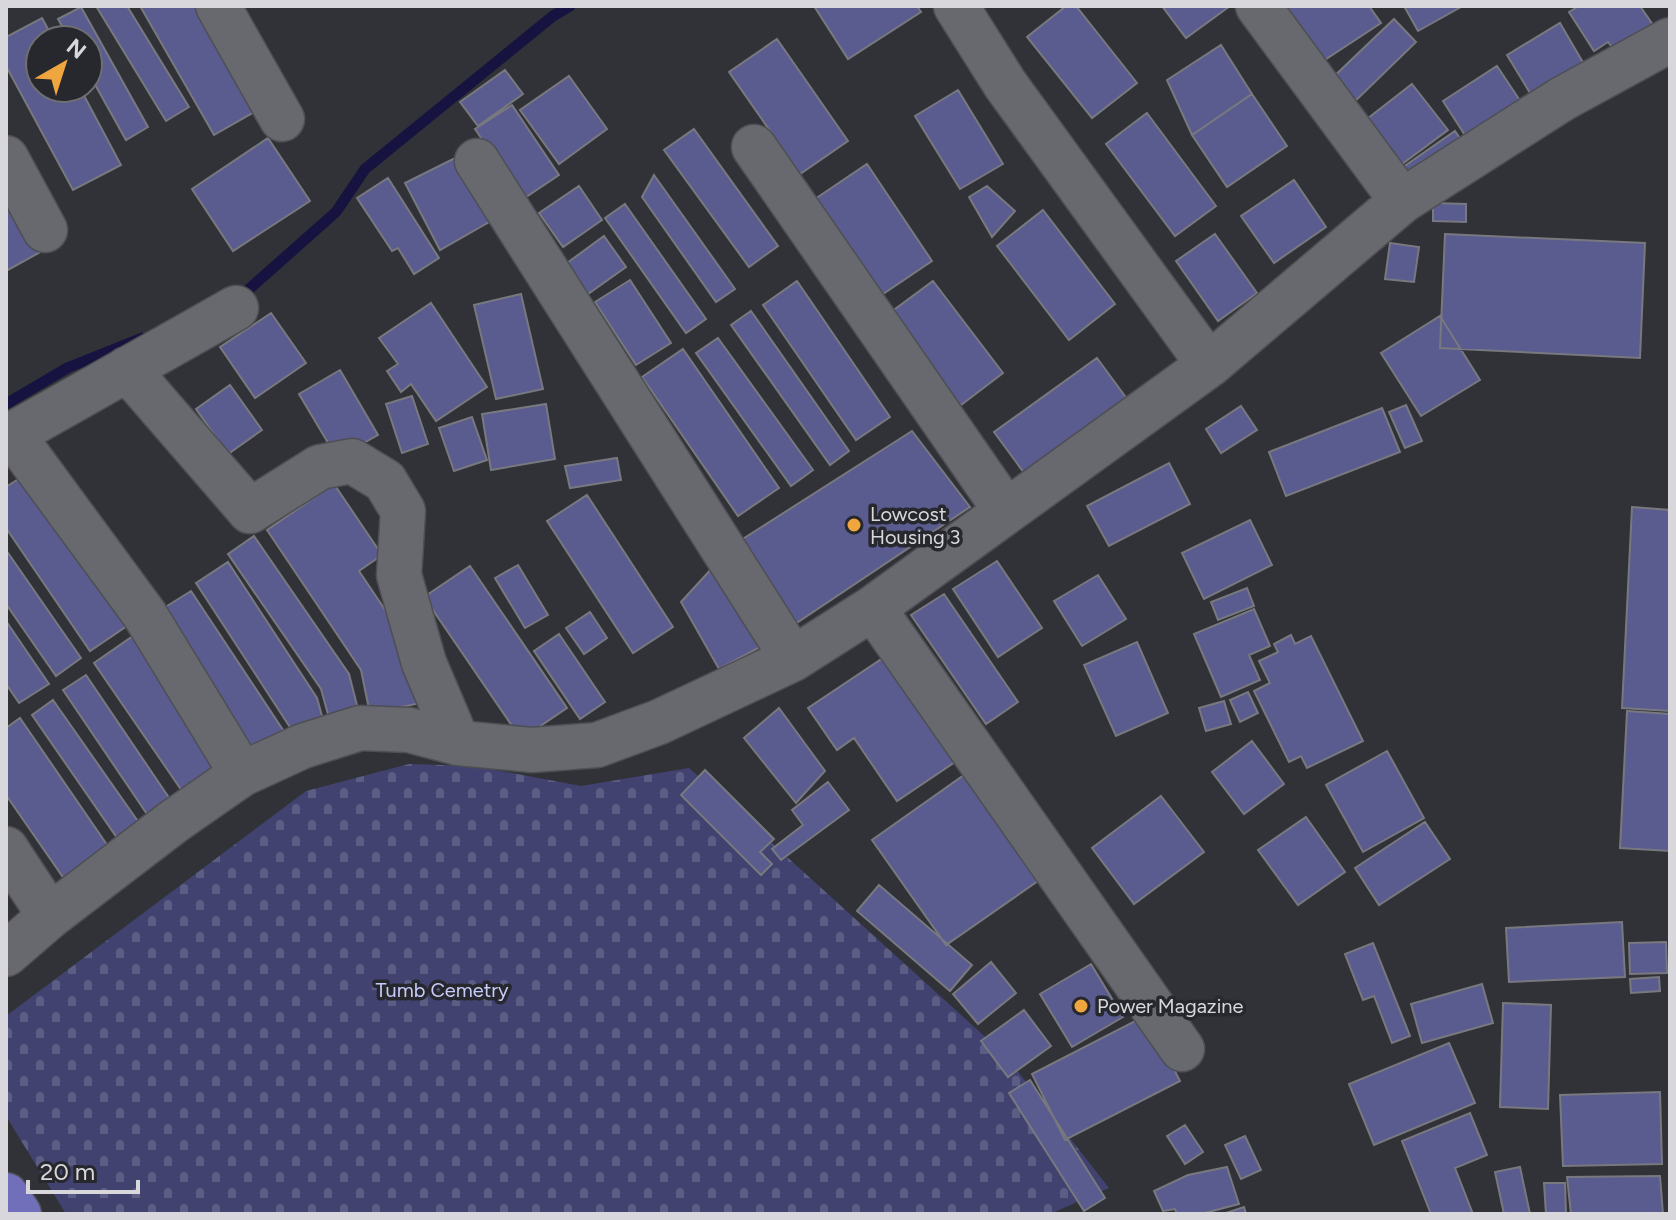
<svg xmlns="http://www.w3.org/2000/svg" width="1676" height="1220" viewBox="0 0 1676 1220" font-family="Figtree,sans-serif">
<defs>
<pattern id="cemetery-stones" width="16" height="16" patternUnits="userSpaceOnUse" patternTransform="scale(2)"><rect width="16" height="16" fill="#414270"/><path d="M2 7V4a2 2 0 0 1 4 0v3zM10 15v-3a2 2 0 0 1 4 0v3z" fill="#5c5d84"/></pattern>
</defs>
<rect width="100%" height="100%" fill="#313237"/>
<path fill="url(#cemetery-stones)" d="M409,764l65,2 107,20 108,-18 315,286 105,134 -59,26h-984l-60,-98v-100l300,-225z"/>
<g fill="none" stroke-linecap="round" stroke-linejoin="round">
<path stroke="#171340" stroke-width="11" d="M239,298l97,-86 29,-43 188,-153 17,-10
M6,404l61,-36 75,-30"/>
</g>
<path fill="#5a5b8f" stroke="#78797f" stroke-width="2" d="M96,6h31l62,101 -23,14z
M140,6h66l57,101 -49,28z
M814,6h103l4,6 -73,47z
M1066,6h10l61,77 -45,35 -65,-81z
M1162,6h68l-44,32z
M1286,6h83l12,17 -58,38z
M1404,6h57v1l-43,24z
M1579,6h61l13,19 -39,25 -6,-8 -14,9 -25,-39z
M81,7l67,120 -22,13 -38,-68v-32h-18l-12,-21z
M42,18l12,22h-14v48h40l41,77 -48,25 -67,-124v-29z
M1394,19l22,23 -73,71 -17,-29z
M1560,23l25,43 -52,32 -26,-43z
M777,39l71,102 -48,33 -71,-102z
M1221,45l31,49 -60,41 -25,-55z
M1497,66l28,42 -55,35 -27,-42z
M505,70l18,24 -45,32 -18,-24z
M569,76l38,53 -48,35 -39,-54z
M1412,84l36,46 -46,34 -35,-45z
M958,90l45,74 -43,25 -45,-73z
M1252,94l35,52 -60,41 -35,-52z
M512,105l47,70 -36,24 -48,-70z
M1147,113l69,93 -41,30 -69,-92z
M694,129l84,117 -29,21 -85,-117z
M1455,131l13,19 -59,41 -13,-19z
M268,138l42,63 -77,50 -41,-62z
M461,155l37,62 -58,33 -35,-67z
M867,164l65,97 -52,35 -65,-97z
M654,175l81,114 -19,13 -74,-105z
M388,178l51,80 -25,16 -16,-26 -6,3 -35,-53z
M6,179l38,71 -38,21z
M1294,180l32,47 -52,36 -33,-47z
M579,186l23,34 -39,27 -24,-34z
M987,186l28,25 -23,26 -23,-40z
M1433,203l33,1v18l-33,-1z
M625,204l81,115 -20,14 -81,-115z
M1043,210l72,94 -46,36 -72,-94z
M1215,234l42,59 -39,28 -42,-60z
M1445,234l200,9 -5,115 -200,-10z
M604,236l22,31 -38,27 -21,-31z
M1390,243l29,4 -5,35 -29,-3z
M630,280l41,63 -35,22 -41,-63z
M797,281l93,136 -34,23 -93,-135z
M933,281l70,92 -46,35 -70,-93z
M521,294l22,95 -47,10 -22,-94z
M431,303l56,84 -51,34 -25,-37 -10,8 -14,-21 11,-7 -19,-26z
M751,311l98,140 -19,14 -99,-140z
M271,313l35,50 -51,35 -35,-51z
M1440,316l40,64 -59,36 -40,-63z
M718,338l95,132 -22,16 -95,-133z
M683,349l96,139 -41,28 -96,-139z
M1097,358l36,49 -103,74 -36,-49z
M340,370l38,65 -41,23 -38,-64z
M230,385l32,45 -34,24 -32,-45z
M412,396l16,48 -26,9 -16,-49z
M546,404l9,55 -64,11 -9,-56z
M1406,405l16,36 -17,7 -16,-36z
M1241,406l16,24 -36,23 -15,-24z
M1382,408l18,44 -114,44 -17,-44z
M472,417l15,43 -33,11 -15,-43z
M912,431l58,76 -175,117 -57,-82z
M617,458l4,22 -51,8 -5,-22z
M1169,463l21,41 -81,42 -22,-40z
M23,476l104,150 -37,25 -84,-123v-41z
M334,484l48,71 -23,16 47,70 14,62 -50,11 -9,-44 -94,-140z
M587,495l86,132 -40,26 -86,-132z
M1632,507l38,3v201l-48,-3z
M1250,520l22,45 -68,34 -22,-46z
M254,536l95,138 11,43 -29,8 -10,-36 -93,-135z
M6,550l75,108 -25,18 -50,-72z
M997,561l45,67 -44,29 -45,-68z
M228,562l89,136 10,36 -28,7 -103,-158z
M518,565l30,50 -23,13 -30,-50z
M470,566l97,142 -46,31 -97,-142z
M714,566l46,81 -41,22 -38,-67z
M1098,575l28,44 -44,27 -28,-45z
M1247,588l7,18 -36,14 -7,-18z
M191,591l98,148 -39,26 -99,-149z
M944,594l74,108 -32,22 -75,-109z
M1254,609l16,37 -21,9 11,25 -39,17 -27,-63z
M590,612l17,26 -23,16 -18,-26z
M6,621l43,63 -30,19 -13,-19z
M559,634l46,68 -25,17 -46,-68z
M1291,635l4,9 16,-8 52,105 -56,27 -6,-12 -12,6 -35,-71 16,-8 -11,-22 19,-9 -4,-8z
M133,636l98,141 -40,27 -97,-141z
M1137,642l31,71 -52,23 -32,-71z
M889,654l72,104 -64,43 -43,-63 -17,12 -29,-42z
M86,675l94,139 -23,15 -94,-139z
M1248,692l10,21 -18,9 -10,-22z
M53,700l91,130 -22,15 -90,-130z
M1224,701l7,23 -25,7 -7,-23z
M779,708l46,63 -29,32 -52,-65z
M1627,711l43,3v137l-50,-3z
M20,718l92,134 -45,31 -61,-88v-67z
M1252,741l32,43 -40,30 -32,-42z
M1387,751l37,67 -61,34 -37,-67z
M705,770l69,69 -14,13 12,12 -11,11 -80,-80z
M964,775l74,106 -92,64 -74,-105z
M828,782l21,28 -68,50 -9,-11 31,-24 -11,-15z
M1161,796l43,56 -70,52 -42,-56z
M1306,817l39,55 -47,33 -40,-55z
M1425,822l25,37 -71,46 -24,-37z
M879,885l93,80 -22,26 -93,-80z
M1622,922l3,55 -116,5 -3,-54z
M1666,942l1,31 -37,1 -1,-31z
M1373,943l37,93 -18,7 -18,-47 -11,4 -18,-46z
M991,962l25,31 -38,31 -25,-30z
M1091,964l32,53 -51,30 -32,-53z
M1659,977l1,14 -29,2 -1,-14z
M1482,984l11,39 -71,20 -11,-39z
M1503,1003l48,2 -3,104 -48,-2z
M1024,1010l27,36 -43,31 -27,-36z
M1147,1015l33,66 -115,59 -33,-66z
M1449,1043l26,60 -101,42 -25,-61z
M1030,1080l75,118 -21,13 -75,-118z
M1660,1092l2,72 -99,2 -3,-71z
M1470,1113l17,42 -32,13 18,46h-42l-29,-73z
M1185,1125l18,27 -18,12 -18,-28z
M1245,1136l16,34 -20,9 -16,-34z
M1227,1167l12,37 -38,10h-24l-2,-5 -12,2 -9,-20 34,-16z
M1520,1167l10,47h-26l-9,-42z
M1660,1176l3,38h-92l-4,-37z
M1544,1183h21l1,31h-20z
M1244,1207l2,7h-23z"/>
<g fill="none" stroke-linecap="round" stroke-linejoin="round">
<g stroke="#4e4f53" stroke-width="47">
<path id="minor" d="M218,6l64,113
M956,6l49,78 204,281
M1258,6l144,195
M754,147l252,364
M6,158l39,72
M477,161l316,498
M127,369l123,142 70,-44 32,-6 33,20 18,30 -4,64 25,88 34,80
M12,434l133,181 97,159
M6,438l230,-130
M873,608l309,441
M6,849l44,67
M6,954l44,-38 123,-94 69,-48 61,-28 57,-18 49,2 49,13 74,7 65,-5 62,-23 134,-63 80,-51 336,-243 193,-164 160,-102 108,-59"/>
</g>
<g stroke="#4e4f53" stroke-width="47">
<path id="major" d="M6,1195l13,19"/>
</g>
<use href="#minor" stroke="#68696f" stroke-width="44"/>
<use href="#major" stroke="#716fb9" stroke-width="44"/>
</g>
<g fill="#f0a63e" stroke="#27282d" stroke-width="3">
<circle cx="854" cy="525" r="8"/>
<circle cx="1081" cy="1006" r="8"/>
</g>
<g text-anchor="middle" stroke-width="7" stroke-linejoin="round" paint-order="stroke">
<g font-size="20" fill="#d8d8dc" stroke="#27282d" text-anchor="start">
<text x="870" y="521">Lowcost<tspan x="870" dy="23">Housing 3</tspan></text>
<text x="1097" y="1013">Power Magazine</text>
</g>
<g font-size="20" fill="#c8ccfc" stroke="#27282d">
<text x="442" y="997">Tumb Cemetry</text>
</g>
</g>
<rect width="1676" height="1220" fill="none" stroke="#d8d8dc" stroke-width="16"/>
<g transform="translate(64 64) rotate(39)"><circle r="38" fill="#27282d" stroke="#6e6e73" stroke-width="2"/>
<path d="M0-6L14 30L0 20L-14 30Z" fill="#f0a63e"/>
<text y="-12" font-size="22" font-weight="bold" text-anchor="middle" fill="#d8d8dc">N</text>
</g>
<path d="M28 1180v12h110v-12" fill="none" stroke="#d8d8dc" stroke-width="4"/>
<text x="40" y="1180" font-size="24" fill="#d8d8dc" stroke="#27282d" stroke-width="6" paint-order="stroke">20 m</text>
</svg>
